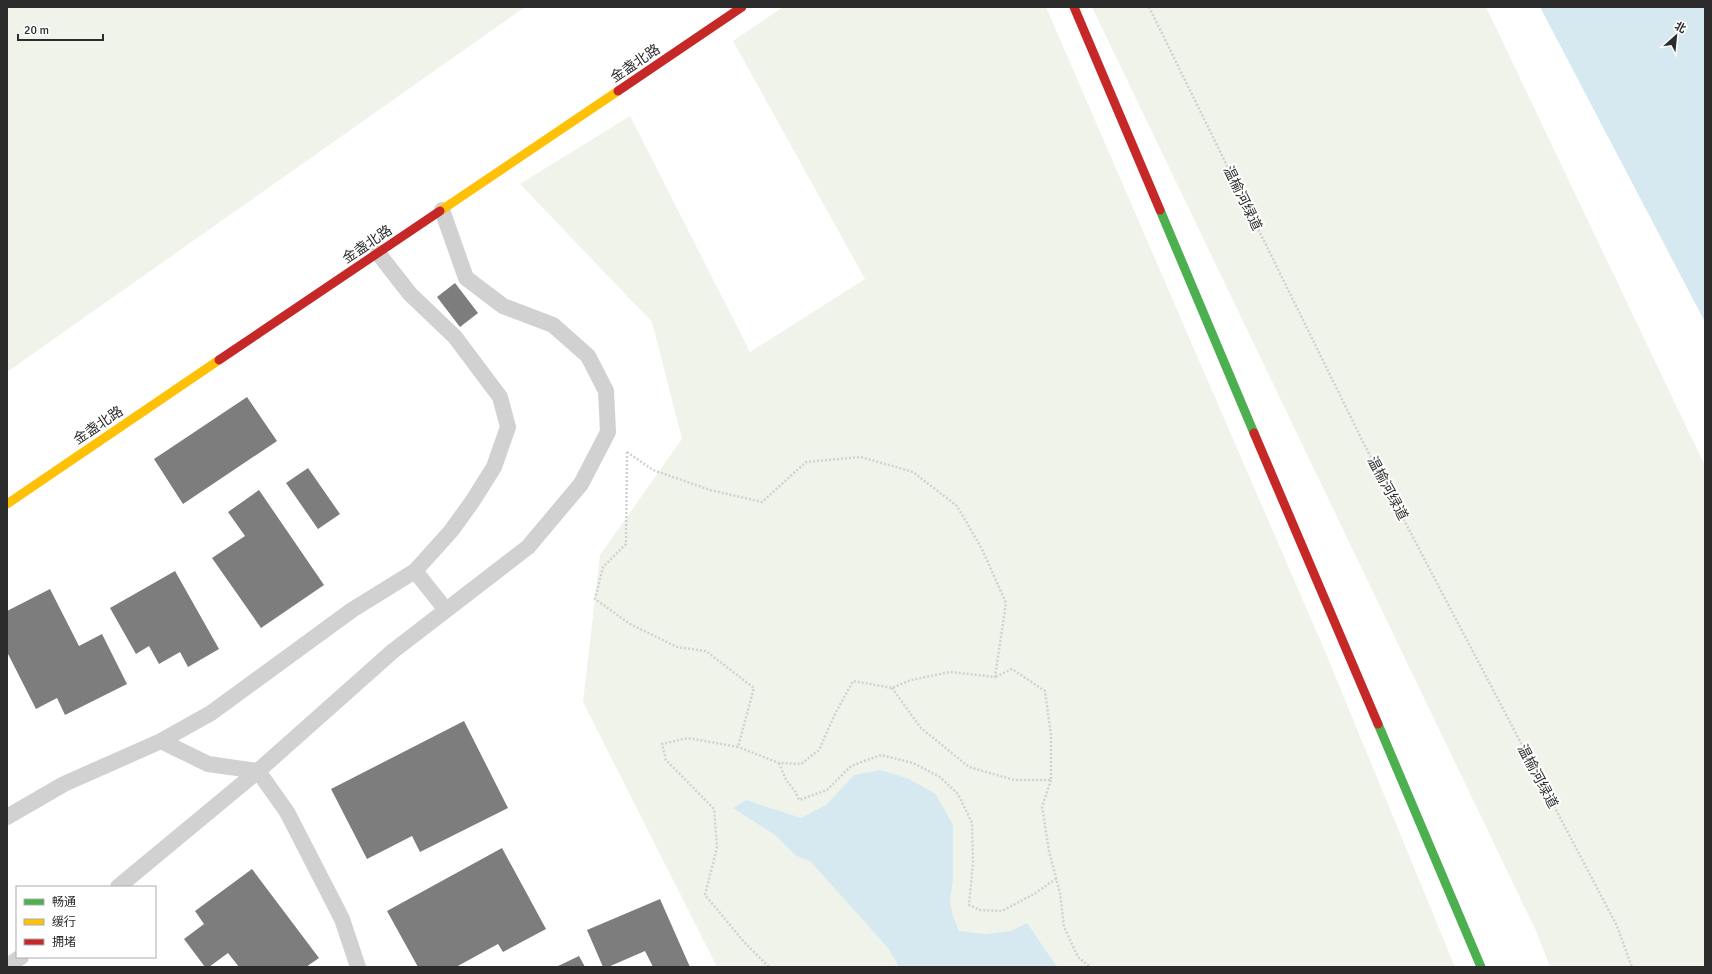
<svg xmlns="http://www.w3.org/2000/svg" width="1712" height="974" viewBox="0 0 1712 974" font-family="Signika,'Noto Sans SC',sans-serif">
<rect width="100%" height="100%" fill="#fff"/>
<path fill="#f0f3ea" d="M7,7h518l-518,365z
M783,7h263l281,649 128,311h-738l-134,-265 17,-147 82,-116 -30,-117 -132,-138 110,-68 120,236 115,-73 -132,-238z
M1092,7h394l219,459v501h-155l-14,-36z"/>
<path fill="#d6e9f1" d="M1540,7h165v315z
M880,770l27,8 29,16 17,31v55l-3,20 3,16 6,15 26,3 26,-3 16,-8 30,44h-158l-11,-19 -77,-86 -16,-7 -20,-20 -42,-27 13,-8 55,18 25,-13 28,-30z"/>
<path fill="#7d7d7d" d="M455,283l23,30 -18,14 -23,-30z
M247,397l30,44 -94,63 -29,-45z
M308,468l32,46 -22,15 -32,-46z
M259,490l65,95 -63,43 -49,-70 33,-22 -17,-24z
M175,571l44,78 -31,18 -8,-15 -21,12 -10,-18 -13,8 -26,-46z
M50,589l29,57 23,-12 25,50 -62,31 -8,-17 -21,11 -29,-57v-41z
M464,721l44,87 -88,44 -8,-16 -45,23 -36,-70z
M502,848l44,81 -43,23 -5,-8 -42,23h-38l-31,-56z
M252,869l67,89 -13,9h-67l-11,-14 -19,14h-4l-21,-28 20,-15 -9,-13z
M660,899l30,68h-37l-8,-16 -37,16h-5l-16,-37z
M579,956l6,11h-29z"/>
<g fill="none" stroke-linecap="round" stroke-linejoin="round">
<path stroke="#d1d1d1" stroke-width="2.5" stroke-dasharray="2 2" stroke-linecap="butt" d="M1149,7l215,437 253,482 15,41
M627,452l26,18 57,20 52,12 44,-40 55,-5 52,15 44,34 25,43 24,54 -11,74 -45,-5 -39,8 -19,8 -39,-7 -18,33 -16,36 -18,14 -22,-1 -41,-16
M627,452l-1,92 -23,23 -8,32 35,25 47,23 29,4 48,37 -16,59 -50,-9 -26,6 4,16 48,49 3,38 -12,48 40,48 24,24
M892,688l29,40 48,39 45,13h37v-45l-6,-44 -33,-22 -17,8
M779,763l7,17 9,11 4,9 28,-10 24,-24 30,-11 32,8 27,14 18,17 14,29 1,40 -4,42 11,5 22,1 32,-17 23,-16
M1051,780l-9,27 7,44 11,42 4,34 14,30 12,10"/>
<path stroke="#d1d1d1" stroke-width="16" d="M415,571l31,39
M161,741l47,23 50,7
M7,817l57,-33 97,-43 50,-28 141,-103 63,-39 36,-40 21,-29 22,-35 14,-40 -8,-30 -45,-60 -45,-43 -32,-41
M118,887l140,-116
M7,966l14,-9
M358,967l-16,-48 -55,-107 -29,-41 135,-120 135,-104 53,-63 27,-52 -2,-41 -18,-35 -35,-31 -50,-19 -37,-28 -24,-68"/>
<path stroke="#4caf50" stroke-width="9" d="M1160,210l94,223
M1378,724l103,243"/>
<path stroke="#ffc107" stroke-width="9" d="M440,211l178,-120
M7,504l212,-144"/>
<path stroke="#c62828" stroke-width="9" d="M1074,7l86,203
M618,91l124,-84
M219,360l221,-149
M1254,433l124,291"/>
</g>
<g text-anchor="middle" stroke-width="4" stroke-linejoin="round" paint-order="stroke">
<g font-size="14" fill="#2c2c2c" stroke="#fff">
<text transform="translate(635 63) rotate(-34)" y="5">金盏北路</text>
<text transform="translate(1243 198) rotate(64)" y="5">温榆河绿道</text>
<text transform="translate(367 244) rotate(-34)" y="5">金盏北路</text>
<text transform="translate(98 425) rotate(-34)" y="5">金盏北路</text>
<text transform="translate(1388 488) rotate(62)" y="5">温榆河绿道</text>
<text transform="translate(1538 776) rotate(62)" y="5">温榆河绿道</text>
</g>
</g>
<rect width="1712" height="974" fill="none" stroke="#2c2c2c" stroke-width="16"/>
<rect x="16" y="886" width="140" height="72" fill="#ffffff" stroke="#ababab"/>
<rect x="24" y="899" width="20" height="6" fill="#4caf50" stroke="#ababab"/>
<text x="52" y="906" font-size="12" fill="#2c2c2c">畅通</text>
<rect x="24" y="919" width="20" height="6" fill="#ffc107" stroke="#ababab"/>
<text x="52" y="926" font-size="12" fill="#2c2c2c">缓行</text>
<rect x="24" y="939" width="20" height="6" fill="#c62828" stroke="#ababab"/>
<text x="52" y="946" font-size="12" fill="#2c2c2c">拥堵</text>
<g transform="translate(1676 36) rotate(27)" stroke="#ffffff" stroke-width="3" paint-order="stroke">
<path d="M0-3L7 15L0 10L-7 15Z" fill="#2c2c2c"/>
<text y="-6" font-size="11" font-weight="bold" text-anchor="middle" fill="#2c2c2c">北</text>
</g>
<path d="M18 34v6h85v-6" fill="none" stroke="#2c2c2c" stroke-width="2"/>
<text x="24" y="34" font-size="12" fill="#2c2c2c" stroke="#ffffff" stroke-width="3" paint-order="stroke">20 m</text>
</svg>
